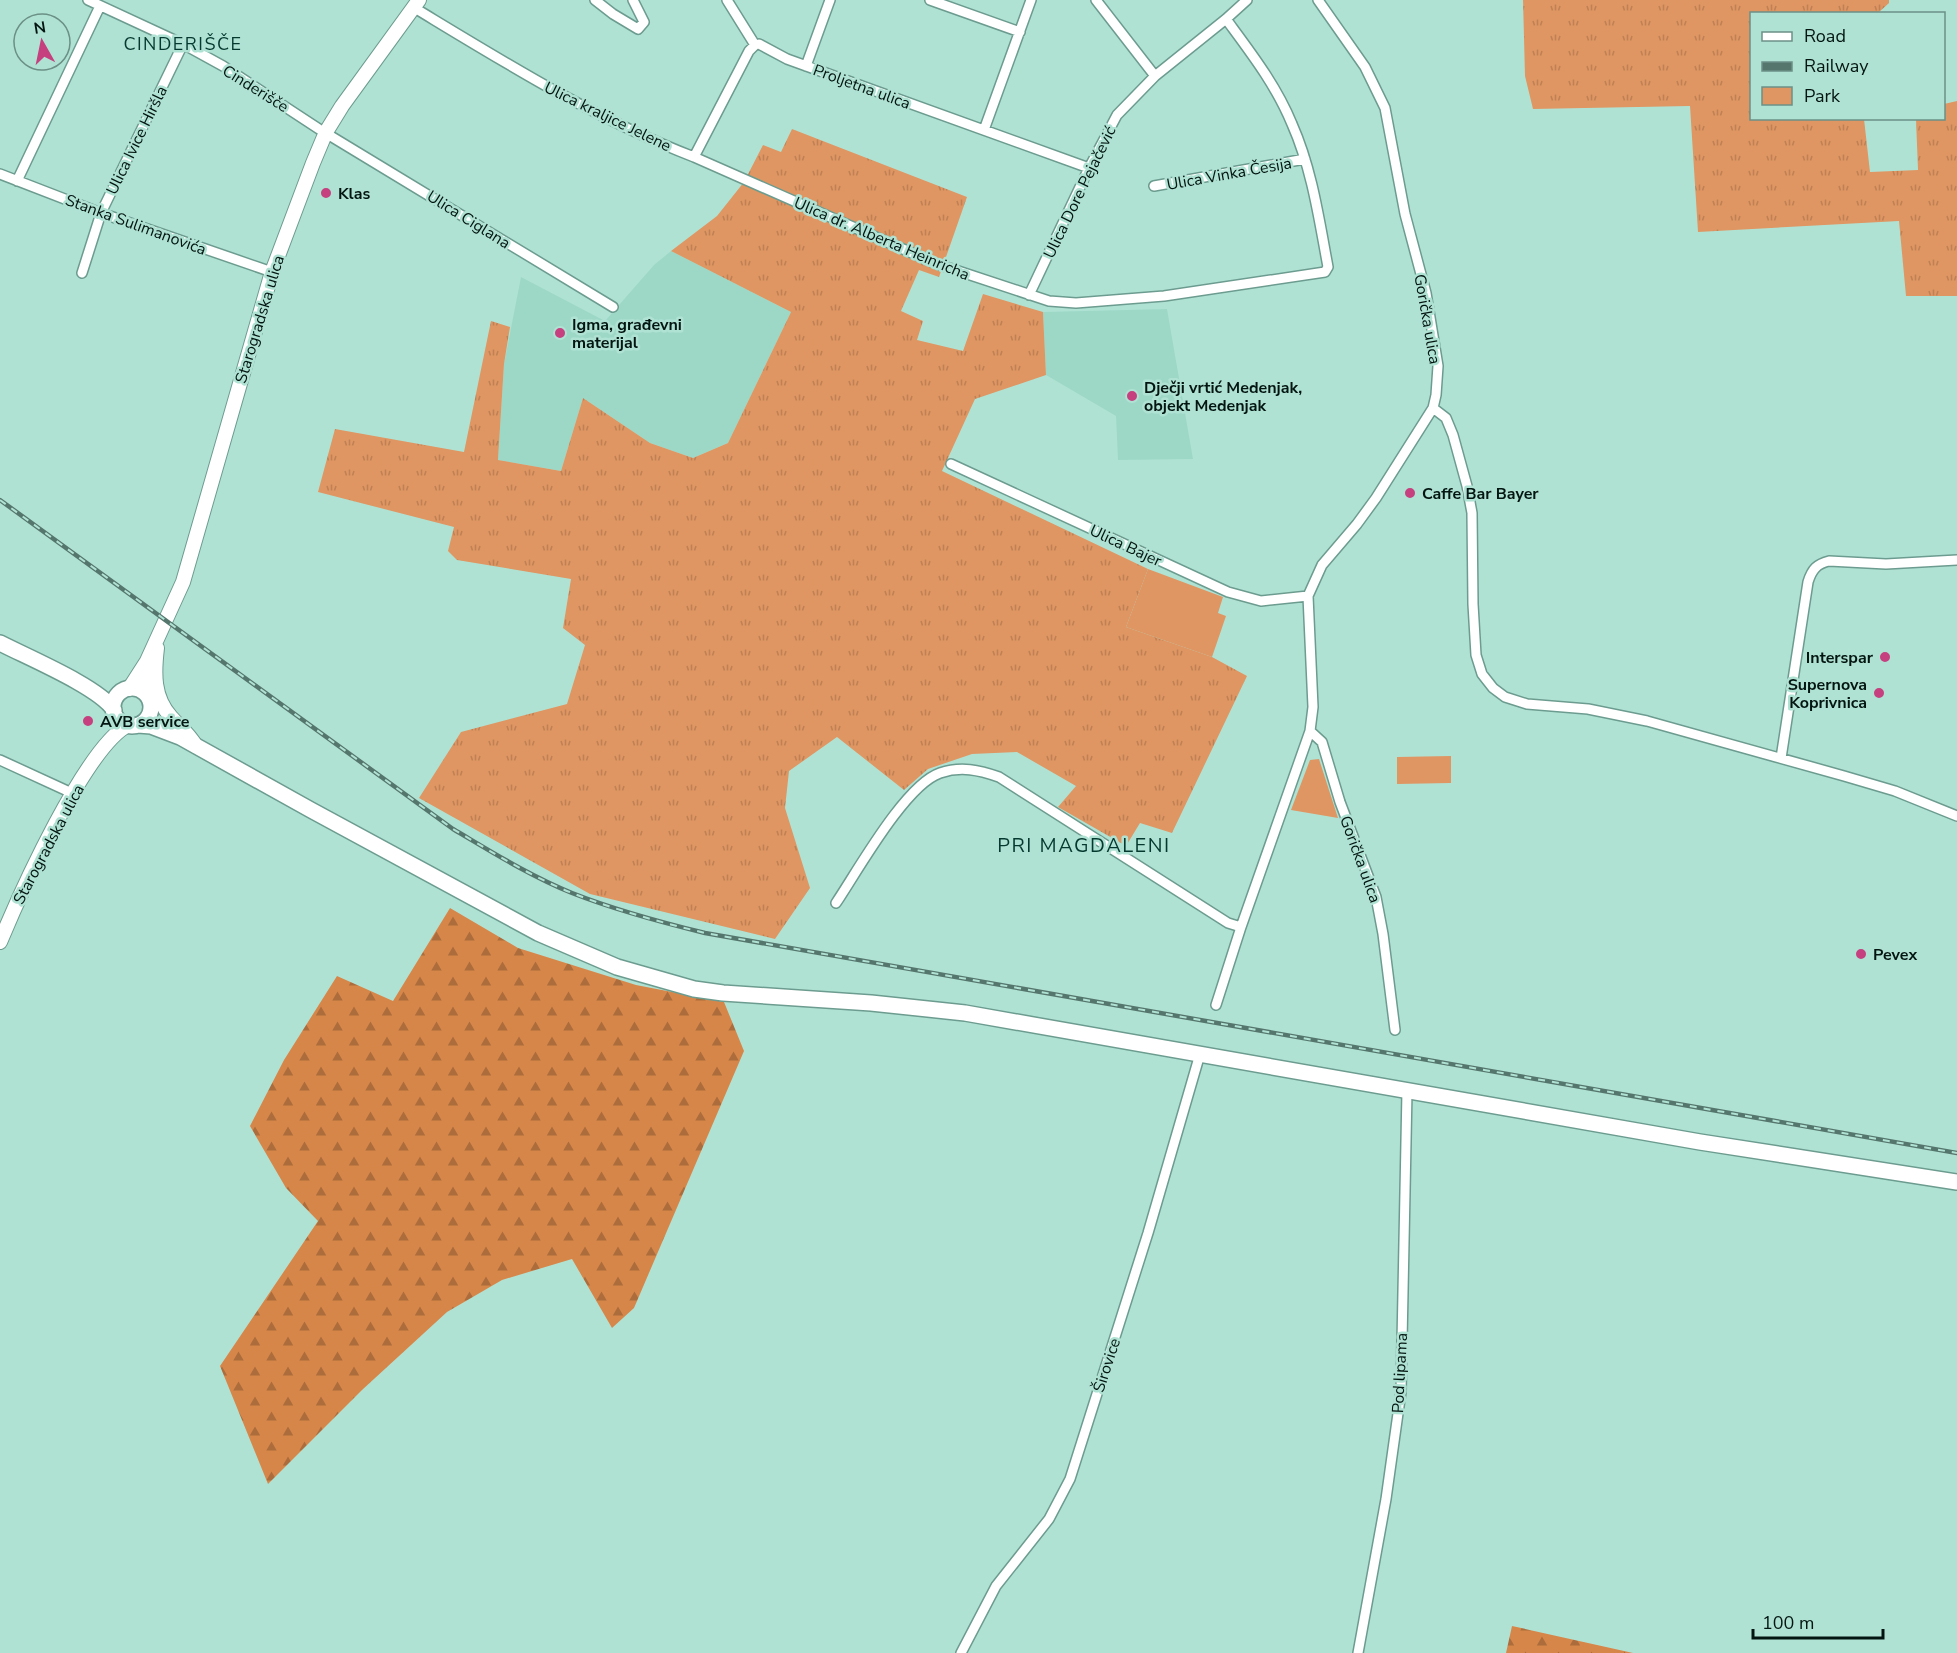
<svg xmlns="http://www.w3.org/2000/svg" width="1957" height="1653" viewBox="0 0 1957 1653" font-family="'Nunito Sans',sans-serif">
<defs>
<pattern id="grass-tufts" width="24" height="20" patternUnits="userSpaceOnUse" patternTransform="scale(1.5)"><rect width="24" height="20" fill="#df9662"/><path d="M3 7l-1-3M5 7V3M7 7l1-3M15 17l-1-3M17 17v-4M19 17l1-3" fill="none" stroke="#be8054"/></pattern>
<pattern id="forest-firs" width="22" height="20" patternUnits="userSpaceOnUse" patternTransform="scale(1.5)"><rect width="22" height="20" fill="#d78649"/><path d="M5 1l3.5 6h-7zM16 11l3.5 6h-7z" fill="#ac6c3b"/></pattern>
</defs>
<rect width="100%" height="100%" fill="#b0e2d4"/>
<path fill="#9dd8c7" d="M671,251l120,61 -63,131 -35,15 -43,-15 -67,-45 -22,73 -63,-11 6,-96 17,-87 84,44 49,-56z
M1167,309l26,150 -75,1 -2,-44 -70,-41 -3,-63z"/>
<path fill="url(#grass-tufts)" d="M1523,0h366v3l-11,10 -126,1v104l112,1 6,53 48,-2 -2,-51 28,-1v-14l13,-3v195h-51l-7,-75 -201,11 -8,-126 -157,3 -8,-33z
M792,129l175,68 -28,80 -20,-7 -18,41 22,10 -6,19 46,11 20,-57 60,18 3,63 -71,24 -33,72 206,98 -22,58 86,30 35,19 -75,157 -32,-10 -14,23 -68,-39 18,-21 -59,-34 -45,2 -44,15 -24,21 -67,-53 -48,34 -4,37 25,80 -35,51 -185,-45 -171,-96 42,-66 106,-28 18,-59 -22,-17 8,-49 -114,-19 -9,-9 6,-24 -136,-35 17,-63 129,23 27,-131 19,6 -6,37 -6,96 63,11 22,-73 67,45 43,15 35,-15 63,-131 -120,-61 46,-35 27,-34 19,-37 18,7z"/>
<path fill="url(#forest-firs)" d="M450,908l68,40 118,37 88,17 20,49 -110,257 -22,20 -40,-69 -70,21 -55,32 -85,78 -94,94 -48,-118 98,-145 -32,-33 -36,-62 34,-66 53,-84 56,25z
M1512,1626l121,27h-127z"/>
<path fill="#df9662" d="M1148,569l75,28 -5,16 8,3 -14,41 -86,-30z
M1451,756v27l-54,1v-27z
M1319,759l19,59 -47,-8 19,-50z"/>
<g fill="none" stroke-linecap="round" stroke-linejoin="round">
<g stroke="#6c9c8f" stroke-width="12">
<path id="street" d="M88,0l95,44 40,22 96,63 294,178
M595,0l18,14 25,15 6,-7 -11,-22
M727,0l28,45
M930,0l90,32
M1096,0l59,76
M413,7c91,55 182,112 281,150l55,-106 6,-6 4,-1 28,15 302,109
M806,66l24,-66
M984,130l47,-130
M694,157l243,107 112,37 27,2 88,-7 161,-24 3,-5c-9,-48 -16,-98 -36,-143 -16,-39 -41,-71 -66,-105
M0,174l101,39 171,59
M17,181l83,-175
M1154,186l151,-27
M82,273l19,-60 82,-169
M1029,295l60,-127 28,-53 38,-39 71,-57 21,-19
M1433,408l13,10 7,17 14,51 5,27 1,91 3,51 6,19 11,14 12,9 22,7 61,5 59,12 197,55 51,15 62,25
M951,464l277,128 33,9 47,-5
M1310,731l12,11 18,60 36,95 7,37 12,96
M1781,758l27,-176c4,-13 9,-18 21,-21l57,3 71,-4
M0,760l74,34
M836,903c21,-31 69,-118 104,-130 21,-7 39,-3 59,4l229,146 13,4
M1216,1005l25,-78 69,-196 3,-24 -5,-111 14,-31 35,-41 19,-26 57,-90 3,-13 2,-29 -12,-73 -21,-79 -20,-106 -20,-41 -47,-67
M961,1653l35,-67 53,-67 21,-40 78,-246 52,-179
M1358,1653l28,-154 15,-107 6,-301"/>
</g>
<g stroke="#6c9c8f" stroke-width="16">
<path id="secondary" d="M157,648c-3,25 -4,49 14,69 9,10 18,17 25,29
M129,689l18,-28 36,-79 89,-310 41,-109 13,-31 16,-26 77,-106
M146,694l-2,-11 2,-16
M0,942c20,-48 85,-194 128,-217"/>
</g>
<g stroke="#6c9c8f" stroke-width="18">
<path id="primary" d="M0,643c27,14 99,44 114,67
M113 707a19 19 0 1 1 38 0a19 19 0 1 1-38 0Z
M138,725l13,1 29,11 131,73 227,123 79,34 77,22 29,4 148,10 94,10 735,129 257,40"/>
</g>
<use href="#street" stroke="#fff" stroke-width="9"/>
<use href="#secondary" stroke="#fff" stroke-width="14"/>
<use href="#primary" stroke="#fff" stroke-width="15"/>
<g stroke="#55766d" stroke-width="4.5">
<path id="rail" d="M0,500l453,329c39,23 77,47 119,64 43,17 88,29 133,40l1252,220"/>
</g>
<use href="#rail" stroke="#b0e2d4" stroke-width="2" stroke-dasharray="7" stroke-linecap="butt"/>
</g>
<g fill="#c63f7e" stroke="#b0e2d4" stroke-width="2">
<circle cx="326" cy="193" r="6"/>
<circle cx="560" cy="333" r="6"/>
<circle cx="1132" cy="396" r="6"/>
<circle cx="1410" cy="493" r="6"/>
<circle cx="1885" cy="657" r="6"/>
<circle cx="1879" cy="693" r="6"/>
<circle cx="88" cy="721" r="6"/>
<circle cx="1861" cy="954" r="6"/>
</g>
<g text-anchor="middle" stroke-width="5" stroke-linejoin="round" paint-order="stroke">
<g font-size="16" fill="#031510" stroke="#b0e2d4">
<text transform="translate(862 86) rotate(20)" y="6">Proljetna ulica</text>
<text transform="translate(256 88) rotate(32)" y="6">Cinderišče</text>
<text transform="translate(608 116) rotate(26)" y="6">Ulica kraljice Jelene</text>
<text transform="translate(136 140) rotate(-64)" y="6">Ulica Ivice Hiršla</text>
<text transform="translate(1229 173) rotate(-10)" y="6">Ulica Vinka Česija</text>
<text transform="translate(1079 192) rotate(-64)" y="6">Ulica Dore Pejačević</text>
<text transform="translate(469 219) rotate(32)" y="6">Ulica Ciglana</text>
<text transform="translate(136 224) rotate(20)" y="6">Stanka Sulimanovića</text>
<text transform="translate(882 238) rotate(23)" y="6">Ulica dr. Alberta Heinricha</text>
<text transform="translate(259 319) rotate(-73)" y="6">Starogradska ulica</text>
<text transform="translate(1428 319) rotate(80)" y="6">Gorička ulica</text>
<text transform="translate(1126 545) rotate(25)" y="6">Ulica Bajer</text>
<text transform="translate(48 844) rotate(-62)" y="6">Starogradska ulica</text>
<text transform="translate(1361 859) rotate(70)" y="6">Gorička ulica</text>
<text transform="translate(1106 1365) rotate(-72)" y="6">Širovice</text>
<text transform="translate(1399 1373) rotate(-87)" y="6">Pod lipama</text>
</g>
<g font-size="16" font-weight="bold" fill="#031510" stroke="#b0e2d4" text-anchor="start">
<text x="338" y="199">Klas</text>
<text x="572" y="330">Igma, građevni<tspan x="572" dy="18">materijal</tspan></text>
<text x="1144" y="393">Dječji vrtić Medenjak,<tspan x="1144" dy="18">objekt Medenjak</tspan></text>
<text x="1422" y="499">Caffe Bar Bayer</text>
<text x="1873" y="663" text-anchor="end">Interspar</text>
<text x="1867" y="690" text-anchor="end">Supernova<tspan x="1867" dy="18">Koprivnica</tspan></text>
<text x="100" y="727">AVB service</text>
<text x="1873" y="960">Pevex</text>
</g>
<g font-size="18" letter-spacing="1.5" fill="#05392f" stroke="#b0e2d4">
<text x="183" y="50">CINDERIŠČE</text>
</g>
<g font-size="20" letter-spacing="1.5" fill="#05392f" stroke="#b0e2d4">
<text x="1084" y="852">PRI MAGDALENI</text>
</g>
</g>
<rect x="1750" y="12" width="195" height="108" fill="#b0e2d4" stroke="#6b9086" stroke-width="1.5"/>
<rect x="1762" y="32" width="30" height="9" fill="#ffffff" stroke="#6b9086" stroke-width="1.5"/>
<text x="1804" y="42" font-size="18" fill="#031510">Road</text>
<rect x="1762" y="62" width="30" height="9" fill="#55766d" stroke="#6b9086" stroke-width="1.5"/>
<text x="1804" y="72" font-size="18" fill="#031510">Railway</text>
<rect x="1762" y="87" width="30" height="18" fill="#df9662" stroke="#6b9086" stroke-width="1.5"/>
<text x="1804" y="102" font-size="18" fill="#031510">Park</text>
<g transform="translate(42 42) rotate(351)"><circle r="28" fill="#b0e2d4" stroke="#6b9086" stroke-width="1.5"/>
<path d="M0-4.5L10 22L0 15L-10 22Z" fill="#c63f7e"/>
<text y="-9" font-size="16" font-weight="bold" text-anchor="middle" fill="#031510">N</text>
</g>
<path d="M1753 1629v9h130v-9" fill="none" stroke="#031510" stroke-width="3"/>
<text x="1762" y="1629" font-size="18" fill="#031510" stroke="#b0e2d4" stroke-width="4.5" paint-order="stroke">100 m</text>
</svg>
